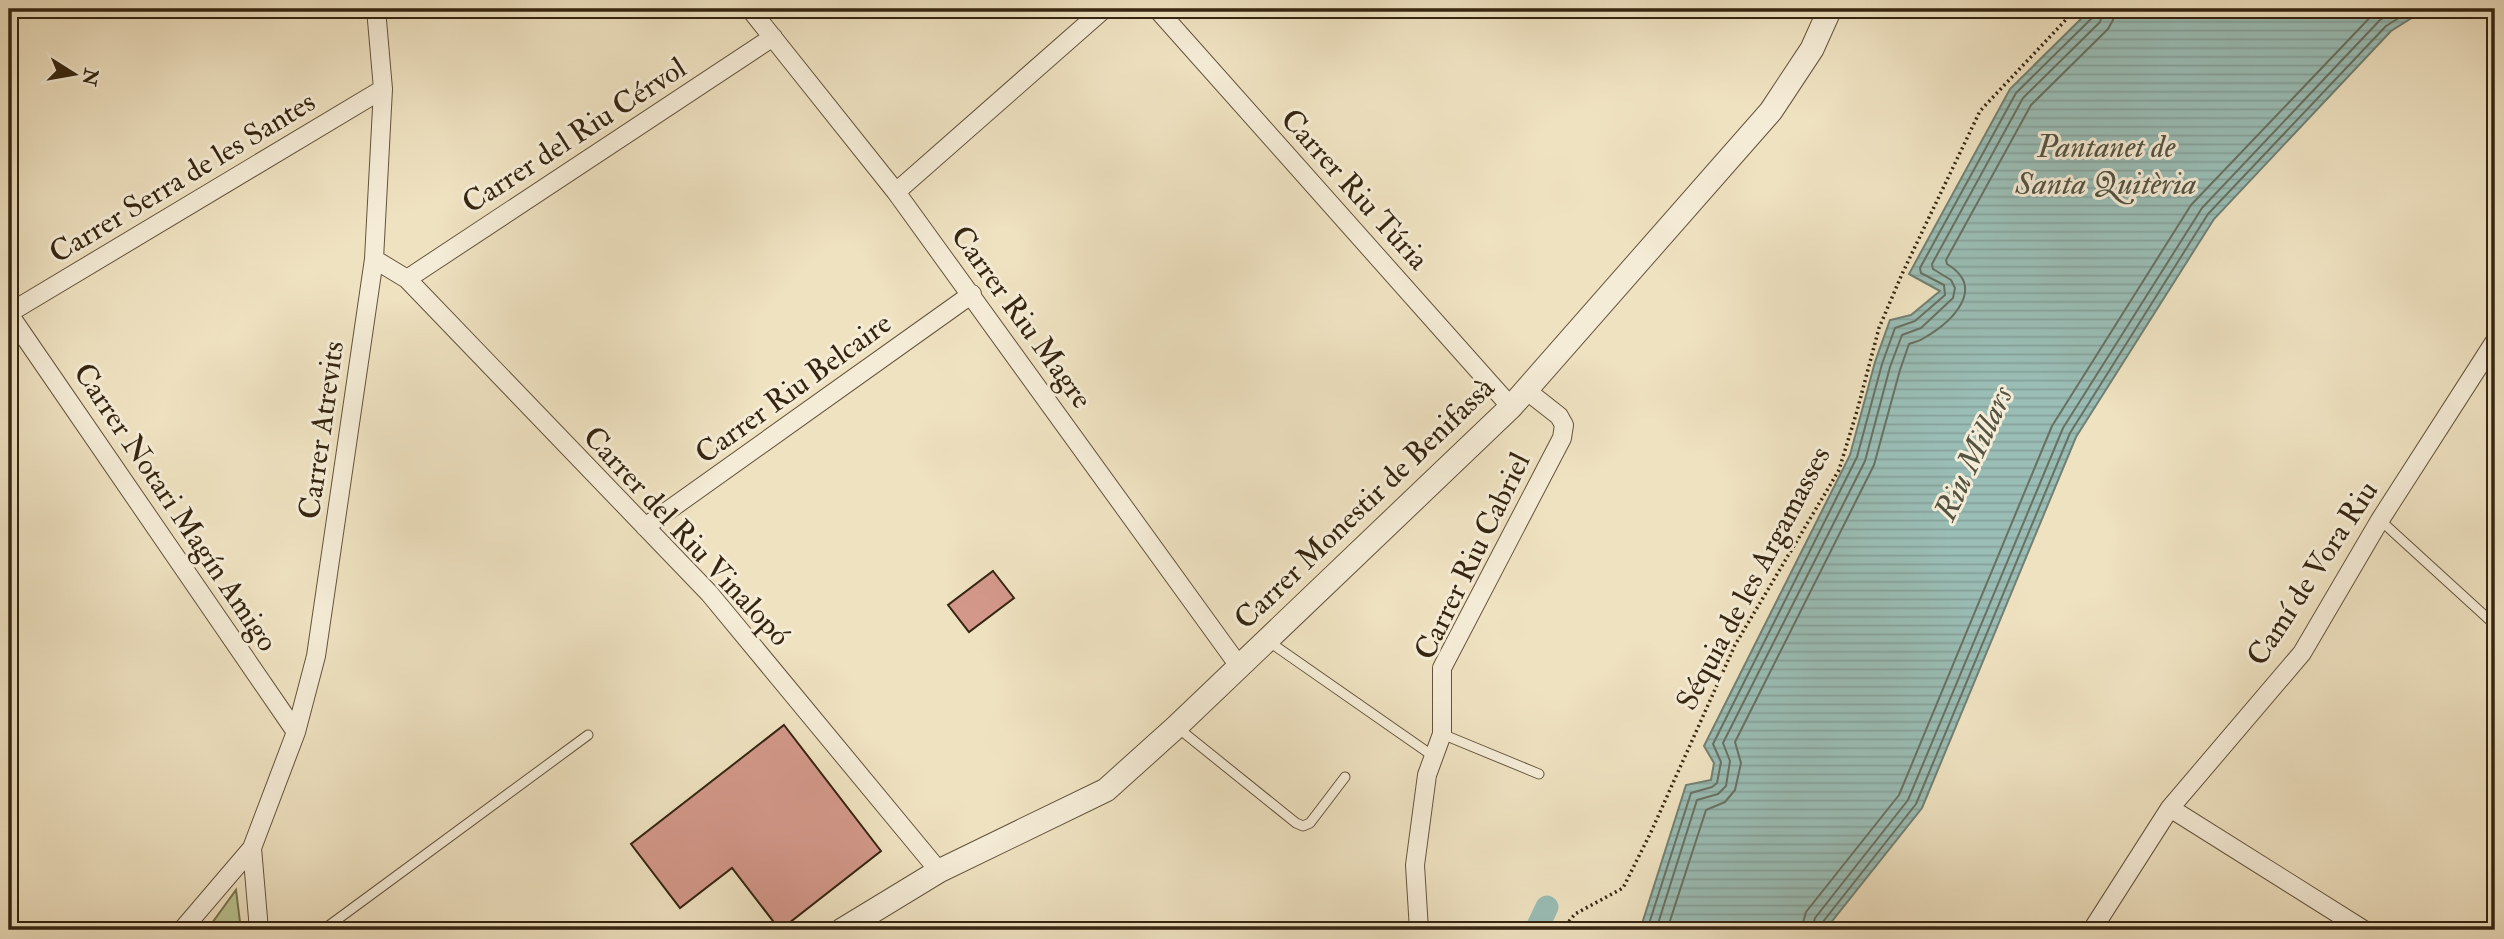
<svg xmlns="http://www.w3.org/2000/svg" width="2504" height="939" viewBox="0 0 2504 939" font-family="'IM FELL Double Pica',serif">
<defs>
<pattern id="water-rules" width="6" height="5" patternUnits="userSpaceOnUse" patternTransform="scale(1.75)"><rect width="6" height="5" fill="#9abdb5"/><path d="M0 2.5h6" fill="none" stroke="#85a29b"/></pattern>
</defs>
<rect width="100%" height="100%" fill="#efe2c1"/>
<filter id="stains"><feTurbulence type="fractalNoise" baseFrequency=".00286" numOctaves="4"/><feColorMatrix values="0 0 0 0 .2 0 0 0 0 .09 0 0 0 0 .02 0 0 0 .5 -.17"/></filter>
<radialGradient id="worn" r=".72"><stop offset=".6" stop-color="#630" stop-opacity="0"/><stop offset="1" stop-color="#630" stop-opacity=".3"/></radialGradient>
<path fill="#bbc391" stroke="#787450" stroke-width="2" d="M236,890l5,40h-34z"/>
<path fill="url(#water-rules)" stroke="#728073" stroke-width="2" d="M2091,9h335l-35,22 -177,188 -138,218 -154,371 -97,122h-185l46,-145 25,-5 3,-17 -10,-17 146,-291 25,-93 15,-42 21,-5 29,-24 -31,-17 101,-185z"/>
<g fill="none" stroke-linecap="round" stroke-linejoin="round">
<path stroke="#687162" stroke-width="2" d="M1647,930l44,-137 21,-6 5,-4 4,-21 -8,-18 144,-287 25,-93 13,-36 20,-7 30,-26 -1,-10 -23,-12 -1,-5 96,-175 78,-77 2,-7
M1656,930l41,-130 21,-6 8,-8 4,-25 -7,-18 142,-282 25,-94 12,-32 19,-7 32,-30 2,-10 -4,-8 -18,-11 -1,-5 91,-166 77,-76 4,-13
M1667,930l39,-120 19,-8 10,-12 6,-27 -6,-21 139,-277 26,-95 9,-26c5,-2 11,-3 15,-6 28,-16 63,-50 23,-74l-1,-4 85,-155 77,-76 5,-9 2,-11
M1801,930l5,-18 93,-117 153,-369 139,-221 187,-196
M1812,930l3,-12 93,-118 155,-372 139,-220 178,-188 17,-11
M1820,930l2,-7 94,-119 154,-371 138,-219 178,-188 27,-17"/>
<path stroke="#9abdb5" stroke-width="23" d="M1536,930l11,-23"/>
</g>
<path fill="#d3988a" stroke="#352510" stroke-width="2" d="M993,571l21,27 -45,34 -21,-27z
M784,725l97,126 -101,79 -48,-62 -52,40 -49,-64z"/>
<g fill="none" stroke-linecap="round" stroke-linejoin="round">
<g stroke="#64543c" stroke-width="11">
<path id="service" d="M2380,520l115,105
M1268,641l165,115
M1178,728l118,95 7,3 7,-3 35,-46
M1442,734l97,40
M323,930l265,-195"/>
</g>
<g stroke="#64543c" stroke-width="20">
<path id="minor" d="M750,9l146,183 343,474
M1157,9l354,398
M896,192l208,-183
M374,259l33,20 302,314 230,278
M407,279l366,-242
M9,313l374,-224
M9,314l287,418
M645,527l327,-233
M2170,808l194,122
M252,848l7,82
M182,930l70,-82 44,-116 20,-76 58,-397 9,-170 -7,-80
M1419,930l-4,-65 12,-90 15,-41v-66l120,-230 2,-13 -5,-9 -33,-26
M2092,930l78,-122 132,-155 78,-133 115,-179"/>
</g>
<g stroke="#64543c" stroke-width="25">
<path id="tertiary" d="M842,930l97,-59 167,-81 70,-63 335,-320 260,-296 41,-62 18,-40"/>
</g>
<path stroke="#352510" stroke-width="3.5" stroke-dasharray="2 3.5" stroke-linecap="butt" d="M1562,930l13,-16 48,-26 28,-56 84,-187 104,-175 18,-59 22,-83 23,-54 78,-163 96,-102"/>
<use href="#service" stroke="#f5ecd7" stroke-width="9"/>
<use href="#minor" stroke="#f5ecd7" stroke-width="18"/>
<use href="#tertiary" stroke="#f5ecd7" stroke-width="23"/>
</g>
<g text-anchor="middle" stroke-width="6" stroke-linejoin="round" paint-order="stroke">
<g font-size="30" fill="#352510" stroke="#f5ecd7">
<text transform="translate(574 135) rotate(-33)" y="10">Carrer del Riu Cérvol</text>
<text transform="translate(182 177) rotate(-31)" y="10">Carrer Serra de les Santes</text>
<text transform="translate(1355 189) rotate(48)" y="10">Carrer Riu Túria</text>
<text transform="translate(1022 317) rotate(54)" y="10">Carrer Riu Magre</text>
<text transform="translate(793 388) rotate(-36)" y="10">Carrer Riu Belcaire</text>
<text transform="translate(321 430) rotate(-82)" y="10">Carrer Atrevits</text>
<text transform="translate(1364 503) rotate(-44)" y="10">Carrer Monestir de Benifassà</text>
<text transform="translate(176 507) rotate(56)" y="10">Carrer Notari Magín Amigo</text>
<text transform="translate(687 536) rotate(47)" y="10">Carrer del Riu Vinalopó</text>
<text transform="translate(1472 556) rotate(-64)" y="10">Carrer Riu Cabriel</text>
<text transform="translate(2312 573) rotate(-57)" y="10">Camí de Vora Riu</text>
<text transform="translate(1753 578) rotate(-62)" y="10">Séquia de les Argamasses</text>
</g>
<g font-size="32" font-style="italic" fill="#535342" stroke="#f5ecd7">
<text x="2106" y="157">Pantanet de<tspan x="2106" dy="37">Santa Quitèria</tspan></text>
<text transform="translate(1973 453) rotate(-65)" y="11">Riu Millars</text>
</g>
</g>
<rect width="2504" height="939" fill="none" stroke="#efe2c1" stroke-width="35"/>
<rect x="10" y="10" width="2483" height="918" fill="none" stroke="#352510" stroke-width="3.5"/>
<rect x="18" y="18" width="2469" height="904" fill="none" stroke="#352510" stroke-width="2"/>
<g transform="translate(74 74) rotate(101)" stroke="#f5ecd7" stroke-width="5" paint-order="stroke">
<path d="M0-5L12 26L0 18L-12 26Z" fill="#352510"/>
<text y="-10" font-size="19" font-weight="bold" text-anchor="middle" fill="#352510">N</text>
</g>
<rect width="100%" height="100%" filter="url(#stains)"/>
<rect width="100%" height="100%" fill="url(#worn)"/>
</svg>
